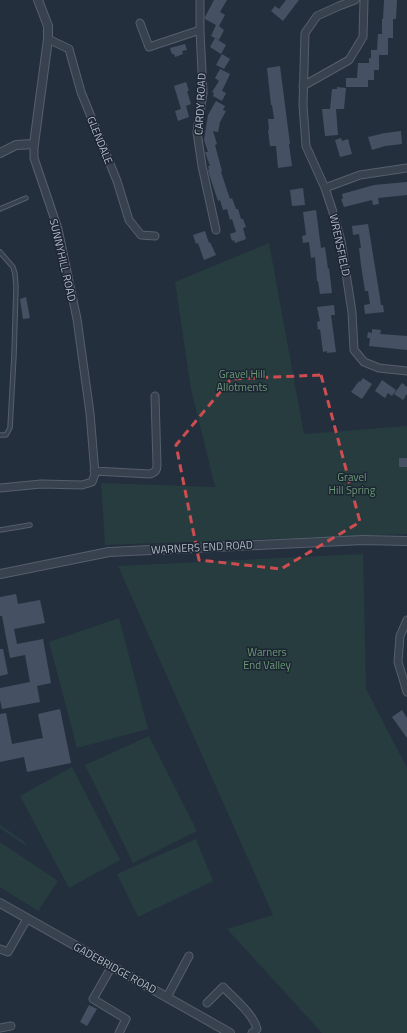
<svg xmlns="http://www.w3.org/2000/svg" width="407" height="1033" viewBox="0 0 407 1033" font-family="'Titillium Web',sans-serif">
<rect width="100%" height="100%" fill="#242f3e"/>
<path fill="#263c3f" d="M269,243l35,191 103,-8v108l-302,11 -4,-62 114,4 -24,-98 -16,-107z
M363,554l3,135 41,79v265h-85l-95,-104 46,-14 -155,-349z
M119,618l29,111 -71,19 -28,-106z
M149,736l48,95 -64,32 -48,-98z
M72,767l48,93 -51,28 -49,-92z
M0,825l26,18 -1,2 -25,-17z
M196,839l17,42 -75,36 -21,-43z
M0,842l58,39 -20,30 -38,-24z"/>
<path fill="#455162" d="M214,0h13l-7,12 5,3 -6,11 5,4 -5,10 -8,-4 5,-11 -11,-6v-2z
M286,0h13l-16,21 -12,-10 4,-5 4,3z
M384,0h13l-1,19h-3v19h-5v17h-9v15h-5v10h-6v7h-22v-9h11l1,-15h11v-5h2v-8h6l1,-16h4v-15h1z
M215,38l11,7 -5,9 -11,-7z
M185,44l2,6 -5,1 1,3 -8,3 -1,-3h-2l-2,-6z
M222,54l8,5 -6,10 -8,-4z
M280,66l10,78h-1l3,22 -14,2 -2,-22h-6l-2,-16h1l-1,-11h6l-2,-14h-1l-4,-37z
M220,69l10,5 -8,17 4,2 -4,8 -9,-5 1,-3 -2,-1 7,-11 -4,-3z
M186,82l3,9h-2l4,13 -5,2 3,11 -11,4 -3,-10 6,-2 -7,-23z
M337,87l9,1 -2,21h-8l2,26 -13,1 -3,-27h8l2,-20h5z
M216,101l9,5 -2,4 3,1 -6,11 -2,10 -5,-1 4,13 -2,1 7,26 -1,1 9,27 2,-1 4,11h2l3,10h2l3,8 -3,1 3,11 -11,4 -1,-3 -2,1 -2,-7 6,-2 -4,-13 -2,1 -3,-11 -4,1 -3,-10 -2,1 -9,-27 -1,-4 1,-1 -1,-3h2l-5,-14h3l-4,-12 4,-25z
M401,131l1,13 -17,2 -13,4 -4,-13 17,-4z
M341,138l1,3 6,-2 4,15 -12,3 -5,-17z
M407,182v13l-29,3 1,6 -6,1 -1,-5 -28,7 -3,-8h2l-1,-5 32,-9z
M303,188l2,17 -13,1 -2,-16z
M316,210l5,38 4,-1 3,22 1,-1 3,25 -12,1 -2,-13h-1l-2,-24 -4,1 -2,-16 -6,1 -1,-7 4,-1 -3,-23z
M368,224l12,74 1,7h2l1,7 -19,2 -1,-9 6,-1 -2,-13h-3l-4,-26 -2,-17h2l-2,-14 -6,1 -1,-9z
M205,231l4,12 1,-1 6,13 -12,5 -6,-17 -2,1 -3,-9z
M26,297l4,21 -7,1 -3,-20z
M334,305l1,10h-4l5,37 -9,1v-2l-4,1 -3,-23 -2,1 -1,-8 3,-1 -3,-14z
M372,329l9,1 -1,4 27,2v14l-38,-4 1,-8h-3l1,-6 4,1z
M363,378l9,6 -10,15 -11,-7 8,-11 1,1z
M382,380l14,10 -4,6 -4,-3 -3,5 -10,-7z
M402,383l5,4v7l-4,6 -9,-6z
M399,458h8v9h-8z
M16,594l2,10 22,-4 5,23 -31,6 3,15 26,-5 8,44 -14,3 3,16 -38,7 -2,-9v-12l30,-6 -5,-27 -15,3 -8,-42h-2v-19z
M0,649h3l5,25 -8,2z
M60,709l11,54 -44,9 -3,-15 -24,5v-48l6,-1 6,31 31,-6 -5,-24z
M402,710l5,8v20l-15,-21z
M89,1005l8,4 -10,17 -7,-4z"/>
<g fill="none" stroke-linecap="round" stroke-linejoin="round">
<g stroke="#565f6c" stroke-width="5.5">
<path id="service" d="M0,209l26,-11
M0,252l13,15 2,7 1,13 -2,68 -4,73 -4,7h-6
M0,530l30,-5"/>
</g>
<g stroke="#565f6c" stroke-width="9">
<path id="minor" d="M200,0v30l3,63 -6,39 5,34 14,64
M355,0l-16,6 -22,10 -12,17 -2,72 3,41 19,42 7,21 9,32 11,71 2,38 10,12 15,6 28,3
M140,23l9,24 51,-17
M48,39l21,10 12,43 36,89 12,39 12,15 14,1
M303,86l46,-26 14,-23 1,-37
M325,188l35,-13 47,-7
M94,471l56,3c6,-2 7,-4 7,-9l-2,-69
M0,488l41,-4 41,1 10,-3 3,-8 -5,-61 -13,-94 -19,-90 -24,-71v-14
M407,620l-7,16 -2,26 9,30
M0,949l8,3 19,-33
M112,966l-19,33 33,20 -7,14
M167,997l22,-41
M207,1003l16,-16c10,10 31,28 34,42l-5,4
M0,1028l11,-2"/>
</g>
<g stroke="#565f6c" stroke-width="10">
<path id="tertiary" d="M0,153l16,-8 18,-1 14,-105v-13l-10,-26
M0,574l109,-22 254,-12 44,1
M0,903l230,130"/>
</g>
<use href="#service" stroke="#38414e" stroke-width="3.5"/>
<use href="#minor" stroke="#38414e" stroke-width="7"/>
<use href="#tertiary" stroke="#38414e" stroke-width="8"/>
</g>
<path fill="none" stroke="#ce4d50" stroke-width="3" stroke-dasharray="8 5" stroke-linejoin="round" d="M321,375l39,147 -79,47 -82,-9 -23,-115 55,-66z"/>
<g text-anchor="middle" stroke-width="3" stroke-linejoin="round" paint-order="stroke">
<g font-size="11" fill="#b4bcc9" stroke="#1d2633">
<text transform="translate(200 104) rotate(-87)" y="4">CARDY ROAD</text>
<text transform="translate(100 140) rotate(68)" y="4">GLENDALE</text>
<text transform="translate(340 245) rotate(78)" y="4">WRENSFIELD</text>
<text transform="translate(63 260) rotate(77)" y="4">SUNNYHILL ROAD</text>
<text transform="translate(202 547) rotate(-3)" y="4">WARNERS END ROAD</text>
<text transform="translate(115 968) rotate(29)" y="4">GADEBRIDGE ROAD</text>
</g>
<g font-size="11" fill="#6b9a76" stroke="#1d2633">
<text x="242" y="378">Gravel Hill<tspan x="242" dy="13">Allotments</tspan></text>
<text x="352" y="481">Gravel<tspan x="352" dy="13">Hill Spring</tspan></text>
<text x="267" y="656">Warners<tspan x="267" dy="13">End Valley</tspan></text>
</g>
</g>
</svg>
